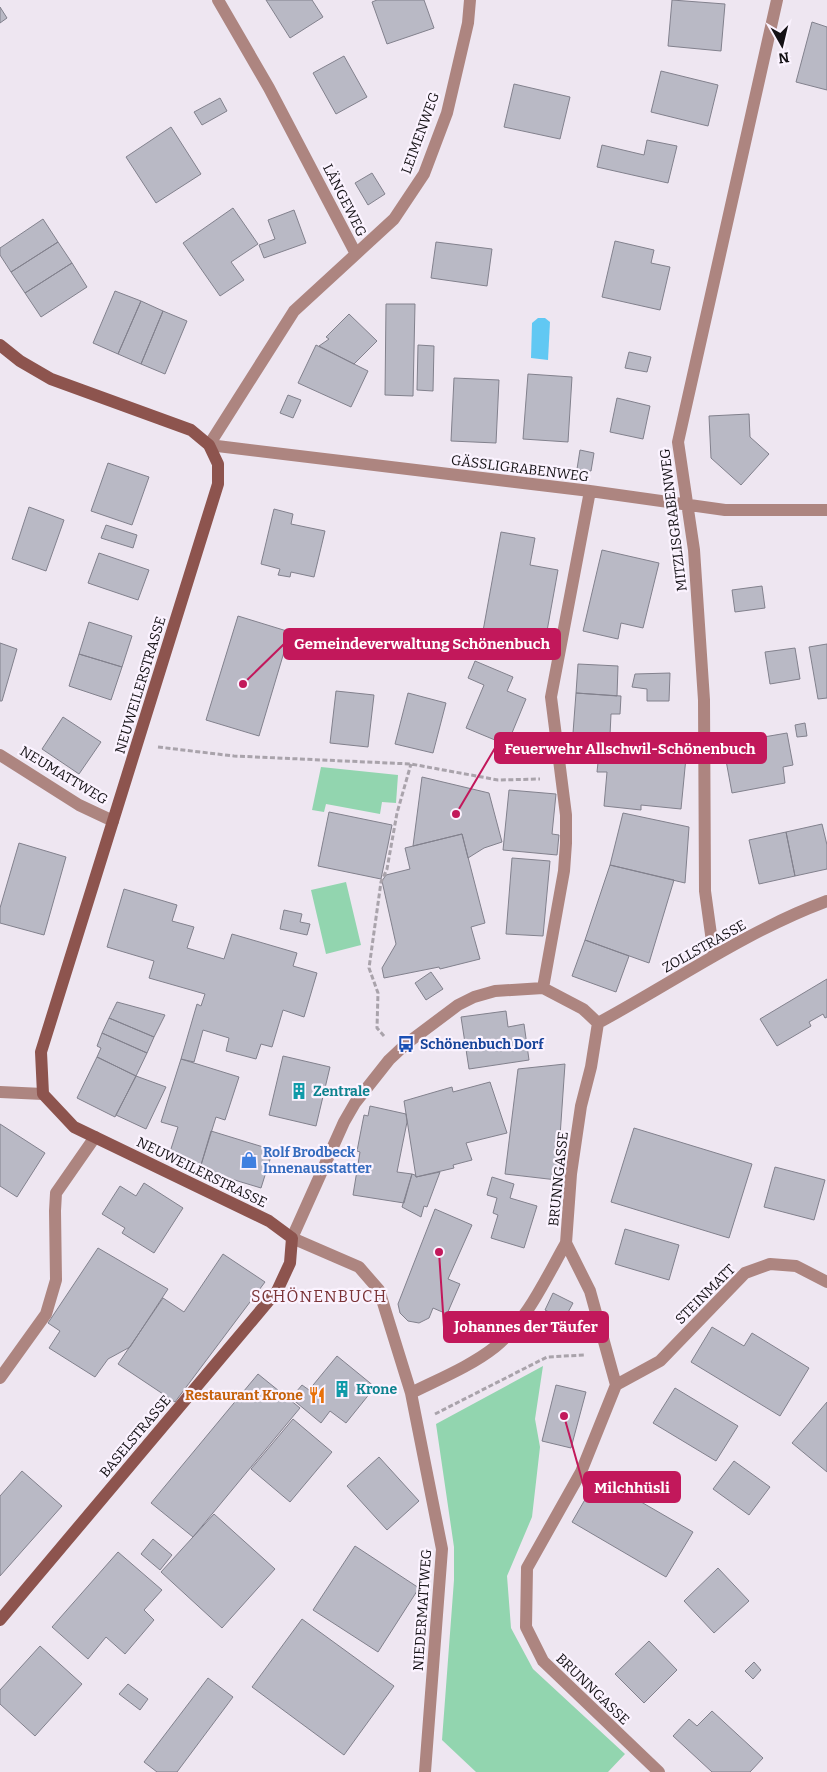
<svg xmlns="http://www.w3.org/2000/svg" width="827" height="1772" viewBox="0 0 827 1772" font-family="Bitter,serif">
<rect width="100%" height="100%" fill="#eee6f1"/>
<path fill="#92d5af" d="M321,767l77,8 -2,28 -14,-1 -2,12 -54,-10 -2,8 -12,-2z
M346,882l15,63 -35,9 -15,-64z
M543,1366l-8,53 5,28 -8,70 -25,59 4,52 22,41 92,85 -17,18h-132l-34,-32 12,-160v-33l-18,-123z"/>
<path fill="#61c8f3" d="M538,318h7l5,4 -2,38 -17,-2 1,-35z"/>
<path fill="#b9b9c5" stroke="#82818d" d="M266,0h46l11,17 -33,21z
M377,0h47l10,28 -47,16 -15,-42z
M672,0l53,4 -4,47 -53,-5z
M0,7l7,11 -7,5z
M812,22l15,5v63l-31,-8z
M344,56l23,41 -31,17 -23,-41z
M661,71l57,14 -10,41 -57,-14z
M514,84l56,13 -10,42 -56,-12z
M220,98l7,13 -25,14 -8,-13z
M171,127l30,47 -45,29 -30,-46z
M647,140l30,6 -9,37 -71,-16 5,-22 42,10z
M372,173l13,21 -17,11 -13,-22z
M233,208l25,36 -27,18 13,18 -24,16 -37,-53z
M294,210l12,33 -42,15 -5,-13 16,-6 -7,-19z
M43,219l15,23 -47,30 -11,-17v-7z
M615,241l39,9 -3,13 19,4 -10,43 -58,-13z
M58,242l14,21 -47,30 -14,-21z
M436,242l56,7 -5,37 -56,-8z
M72,263l15,24 -46,30 -16,-24z
M115,291l26,10 -23,53 -25,-11z
M141,301l22,10 -22,53 -23,-10z
M386,304h29l-2,92 -28,-1z
M163,311l24,10 -22,53 -24,-10z
M349,314l28,27 -23,23 -35,-18 10,-7 -3,-2z
M316,345l52,26 -17,36 -53,-24z
M418,345l16,1 -1,45 -16,-1z
M629,352l22,5 -4,15 -22,-4z
M528,374l44,3 -4,65 -45,-3z
M454,378l45,2 -3,63 -45,-2z
M288,395l13,5 -8,18 -13,-5z
M617,398l33,8 -7,33 -33,-7z
M749,414l1,23 19,17 -28,31 -30,-27 -2,-42z
M580,450l14,3 -3,18 -14,-2z
M108,463l41,14 -17,48 -41,-14z
M29,507l35,13 -18,51 -34,-12z
M274,509l19,5 -2,10 34,7 -11,46 -23,-5 -1,5 -12,-2 2,-6 -19,-5z
M106,525l31,10 -4,13 -32,-10z
M501,532l34,6 -5,27 28,5 -13,72 -62,-11z
M602,550l57,13 -16,65 -22,-5 -3,16 -35,-8z
M99,553l50,17 -11,30 -50,-17z
M762,586l3,22 -30,4 -3,-22z
M238,616l52,16 -31,104 -53,-16z
M89,622l43,14 -10,31 -43,-13z
M0,643l17,6 -15,52h-2z
M827,644v54l-9,1 -9,-52z
M795,648l5,31 -30,5 -5,-32z
M79,654l43,13 -11,33 -42,-14z
M475,661l38,16 -6,14 19,8 -19,46 -41,-17 18,-43 -16,-7z
M578,664l40,2 -1,30 -41,-3z
M670,673l-1,28h-22v-12l-15,-2 3,-13z
M336,691l38,4 -6,52 -38,-4z
M408,693l38,10 -13,50 -38,-9z
M576,693l45,3 -1,18h-9l-1,21 -37,-2z
M63,717l38,25 -22,32 -37,-25z
M805,723l2,13 -10,1 -2,-12z
M642,733l46,4 -7,72 -40,-4v5l-37,-4 3,-34h-10l4,-38 40,4z
M787,733l6,32 -10,2 2,16 -53,10 -9,-49z
M422,777l67,16 13,49 -18,6 -16,10 -6,-24 -49,12z
M509,790l47,4 -4,40 7,1 -2,20 -54,-5z
M329,812l63,13 -11,54 -63,-13z
M623,813l66,14 -4,56 -75,-18z
M822,824l5,21v24l-32,7 -9,-44z
M786,832l9,44 -36,8 -10,-44z
M462,834l23,89 -14,4 9,32 -40,10 -1,-2 -55,11 -2,-10 14,-24 -14,-63 4,-6 24,-6 -5,-21z
M19,843l47,14 -22,78 -44,-12v-15z
M512,858l38,3 -7,75 -37,-2z
M610,865l64,15 -25,83 -64,-23z
M124,889l53,16 -5,16 22,6 -7,21 37,11 8,-25 65,19 -4,13 24,7 -13,44 -21,-7 -11,37 -11,-3 -5,15 -30,-8 3,-13 -26,-8 -9,32 -13,-3 16,-55 4,2 4,-12 -56,-16 5,-17 -47,-14z
M284,910l18,4 -2,8 10,2 -3,11 -27,-6z
M585,940l44,16 -13,36 -44,-16z
M431,972l12,17 -17,11 -11,-17z
M827,979v38l-2,1 -2,-4 -14,8 2,4 -34,20 -17,-27z
M117,1002l48,13 -11,22 -45,-19z
M506,1011l2,16 16,-3 5,36 -60,9 -8,-52z
M109,1018l45,19 -7,16 -45,-20z
M102,1033l45,20 -11,23 -39,-19 4,-9 -4,-2z
M283,1056l47,11 -14,59 -47,-11z
M97,1057l39,19 -21,41 -38,-19z
M181,1059l58,18 -14,43 -9,-3 -15,48 -32,-10 9,-28 -17,-5z
M565,1064l-8,116 -52,-6 13,-105z
M136,1076l30,11 -20,42 -30,-14z
M490,1082l17,51 -41,10 6,17 -19,5 1,3 -38,9 -12,-76 48,-14 1,5z
M370,1106l36,8 1,8 -10,50 15,2 -8,29 -51,-8 7,-43 -3,-1 7,-36 4,1z
M0,1124l45,29 -28,44 -17,-11z
M634,1128l118,36 -23,74 -118,-36z
M211,1131l62,19 -12,38 -63,-19 3,-4z
M775,1167l50,13 -11,40 -50,-13z
M440,1172l-13,35 -3,-1 -3,11 -19,-10 10,-33 3,1 1,2z
M492,1177l22,7 -4,14 27,8 -13,42 -33,-10 7,-23 -5,-2 4,-15 -10,-3z
M144,1183l39,25 -29,45 -32,-20 3,-5 -23,-14 18,-28 16,10z
M435,1209l37,16 -24,54 12,5 -13,30 -14,-6 -4,10 -10,5 -11,-2 -8,-8 -2,-9z
M625,1229l54,16 -10,35 -54,-16z
M98,1248l70,41 -38,58 -22,12 -13,18 -46,-29 11,-17 -12,-8z
M223,1254l42,28 -90,120 -57,-38 45,-66 21,14z
M553,1293l20,10 -9,17 -19,-10z
M712,1327l32,19 8,-13 57,35 -29,48 -89,-54z
M337,1356l38,31 -29,36 -16,-12 -9,12 -30,-25 11,-13 7,5z
M258,1374l42,34 -107,129 -42,-34z
M556,1385l30,7 -15,56 -29,-7z
M675,1388l63,38 -22,35 -63,-38z
M827,1402v70l-35,-29z
M293,1419l39,33 -42,50 -39,-33z
M379,1457l40,44 -32,29 -40,-44z
M734,1461l36,26 -21,28 -36,-26z
M22,1471l40,35 -62,70v-80z
M598,1477l95,55 -27,45 -94,-55z
M214,1514l61,55 -53,59 -61,-56z
M153,1539l19,16 -12,15 -19,-16z
M355,1546l64,42 -41,64 -65,-42z
M118,1552l44,38 -18,20 10,10 -29,34 -19,-17 -18,22 -36,-32z
M718,1568l31,33 -35,32 -30,-32z
M302,1619l92,67 -50,69 -92,-68z
M649,1641l28,29 -33,33 -29,-29z
M40,1646l42,38 -47,52 -35,-32v-14z
M754,1662l7,8 -8,9 -8,-8z
M208,1678l25,19 -56,75h-20l-13,-10z
M128,1684l20,15 -8,11 -21,-16z
M712,1711l51,47 -13,14h-38l-39,-36 16,-17 8,7z"/>
<g fill="none" stroke-linecap="round" stroke-linejoin="round">
<path stroke="#a9a3ab" stroke-width="3" stroke-dasharray="5 2.5" stroke-linecap="butt" d="M158,747l76,9 177,8 87,16 42,-1
M384,1036l-7,-8 1,-35 -9,-25 12,-86 6,-13 10,-56 14,-49
M435,1414l112,-57 38,-2"/>
<path stroke="#ad8580" stroke-width="12" d="M218,0l51,88 87,166 -62,57 -85,134 381,46 135,19h102
M356,254l38,-35 30,-45 23,-61 21,-90 2,-23
M0,755l79,50 34,16
M714,956l-9,-65 -1,-191 -10,-150 -16,-108 99,-442
M543,988l21,-117 2,-28v-28l-15,-118 39,-206
M598,1023c76,-41 148,-92 229,-122
M0,1092l43,2
M566,1243c-20,35 -39,78 -71,104 -24,19 -56,32 -84,46l-32,-103 -20,-23 -67,-29 52,-116 11,-19 34,-43 17,-16 52,-39 16,-8 21,-6 48,-3 40,21 15,14 -7,44 -10,39 -10,68 -5,69 24,48 26,94 -35,87 -54,96 -1,59 17,34 116,111
M0,1378l46,-64 10,-34 -1,-69 1,-18 39,-56
M616,1385l44,-24 85,-88 25,-9 26,2 31,16
M411,1393l31,156 -17,223"/>
<path stroke="#8d544e" stroke-width="12" d="M0,345l20,16 31,18 140,51 18,15 9,19v20l-177,568 2,42 31,33 195,94 23,17 -2,25 -13,28 -277,329"/>
</g>
<defs>
<g id="bus-bare" transform="scale(1.35)"><path d="M-5-6H5V4H4V6H2V4H-2V6H-4V4H-5ZM-3.5-4V0h7V-4ZM-3.5 1.2v1.5H-2V1.2ZM2 1.2v1.5H3.5V1.2Z" fill="#1a4fb4" stroke="#fbf3ff" stroke-width="2.5" paint-order="stroke"/></g>
<g id="building-bare" transform="scale(1.35)"><path d="M-4-6H4V6H1V3H-1V6H-4ZM-2.5-4.3h1.7v1.8h-1.7ZM.8-4.3h1.7v1.8H.8ZM-2.5-1h1.7V.8h-1.7ZM.8-1h1.7V.8H.8Z" fill="#0f9aa8" stroke="#fbf3ff" stroke-width="2.5" paint-order="stroke"/></g>
<g id="shop-bare" transform="scale(1.35)"><path d="M-5-2.5h2.3a2.7 3.5 0 0 1 5.4 0H5L5.5 6h-11ZM-1.5-2.5h3a1.5 2.3 0 0 0-3 0Z" fill="#3f7fe0" stroke="#fbf3ff" stroke-width="2.5" paint-order="stroke"/></g>
<g id="restaurant-bare" transform="scale(1.35)"><path d="M-5-6h1v4h1v-4h1v4h1v-4h1v5L-1.5 .5V6h-2V.5L-5-1ZM5-6V6H3V1.5H1.5Q1.5-4 5-6Z" fill="#e8710a" stroke="#fbf3ff" stroke-width="2.5" paint-order="stroke"/></g>
</defs>
<g fill-rule="evenodd">
<use href="#bus-bare" x="406" y="1044"/>
<use href="#building-bare" x="299" y="1091"/>
<use href="#shop-bare" x="249" y="1160"/>
<use href="#building-bare" x="342" y="1389"/>
<use href="#restaurant-bare" x="317" y="1395"/>
</g>
<g text-anchor="middle" stroke-width="4.5" stroke-linejoin="round" paint-order="stroke">
<g font-size="14" fill="#141115" stroke="#fbf3ff">
<text transform="translate(420 133) rotate(-70)" y="5">LEIMENWEG</text>
<text transform="translate(345 200) rotate(63)" y="5">LÄNGEWEG</text>
<text transform="translate(520 468) rotate(7)" y="5">GÄSSLIGRABENWEG</text>
<text transform="translate(673 520) rotate(-97)" y="5">MITZLISGRABENWEG</text>
<text transform="translate(140 685) rotate(-73)" y="5">NEUWEILERSTRASSE</text>
<text transform="translate(64 775) rotate(31)" y="5">NEUMATTWEG</text>
<text transform="translate(704 946) rotate(-29)" y="5">ZOLLSTRASSE</text>
<text transform="translate(202 1172) rotate(26)" y="5">NEUWEILERSTRASSE</text>
<text transform="translate(558 1179) rotate(-84)" y="5">BRUNNGASSE</text>
<text transform="translate(705 1294) rotate(-45)" y="5">STEINMATT</text>
<text transform="translate(135 1436) rotate(-50)" y="5">BASELSTRASSE</text>
<text transform="translate(422 1610) rotate(-86)" y="5">NIEDERMATTWEG</text>
<text transform="translate(593 1689) rotate(44)" y="5">BRUNNGASSE</text>
</g>
<g font-size="14" font-weight="bold" fill="#164399" stroke="#fbf3ff" text-anchor="start">
<text x="420" y="1049">Schönenbuch Dorf</text>
</g>
<g font-size="14" font-weight="bold" fill="#0d838f" stroke="#fbf3ff" text-anchor="start">
<text x="313" y="1096">Zentrale</text>
<text x="356" y="1394">Krone</text>
</g>
<g font-size="14" font-weight="bold" fill="#366cbe" stroke="#fbf3ff" text-anchor="start">
<text x="263" y="1157">Rolf Brodbeck<tspan x="263" dy="16">Innenausstatter</tspan></text>
</g>
<g font-size="14" font-weight="bold" fill="#c56008" stroke="#fbf3ff" text-anchor="end">
<text x="303" y="1400">Restaurant Krone</text>
</g>
<g font-size="16" letter-spacing="1" fill="#7a3336" stroke="#fbf3ff">
<text x="319" y="1302">SCHÖNENBUCH</text>
</g>
</g>
<path fill="none" stroke="#c2185b" stroke-width="2" d="M243 684L284 644M456 814L495 748M439 1252L444 1327M564 1416L584 1487"/>
<g fill="#c2185b" stroke="#fbf3ff" stroke-width="2">
<circle cx="243" cy="684" r="5"/>
<circle cx="456" cy="814" r="5"/>
<circle cx="439" cy="1252" r="5"/>
<circle cx="564" cy="1416" r="5"/>
</g>
<g fill="#c2185b" stroke="#c2185b" stroke-width="2">
<rect x="284" y="629" width="276" height="30" rx="5"/>
<rect x="495" y="733" width="271" height="30" rx="5"/>
<rect x="444" y="1312" width="164" height="30" rx="5"/>
<rect x="584" y="1472" width="96" height="30" rx="5"/>
</g>
<g font-size="15" text-anchor="middle" font-weight="bold" fill="#fff">
<text x="422" y="649">Gemeindeverwaltung Schönenbuch</text>
<text x="630" y="754">Feuerwehr Allschwil-Schönenbuch</text>
<text x="526" y="1332">Johannes der Täufer</text>
<text x="632" y="1493">Milchhüsli</text>
</g>
<g transform="translate(782 45) rotate(172)" stroke="#fbf3ff" stroke-width="4" paint-order="stroke">
<path d="M0-4L9 19L0 12L-9 19Z" fill="#141115"/>
<text y="-8" font-size="14" font-weight="bold" text-anchor="middle" fill="#141115">N</text>
</g>
</svg>
